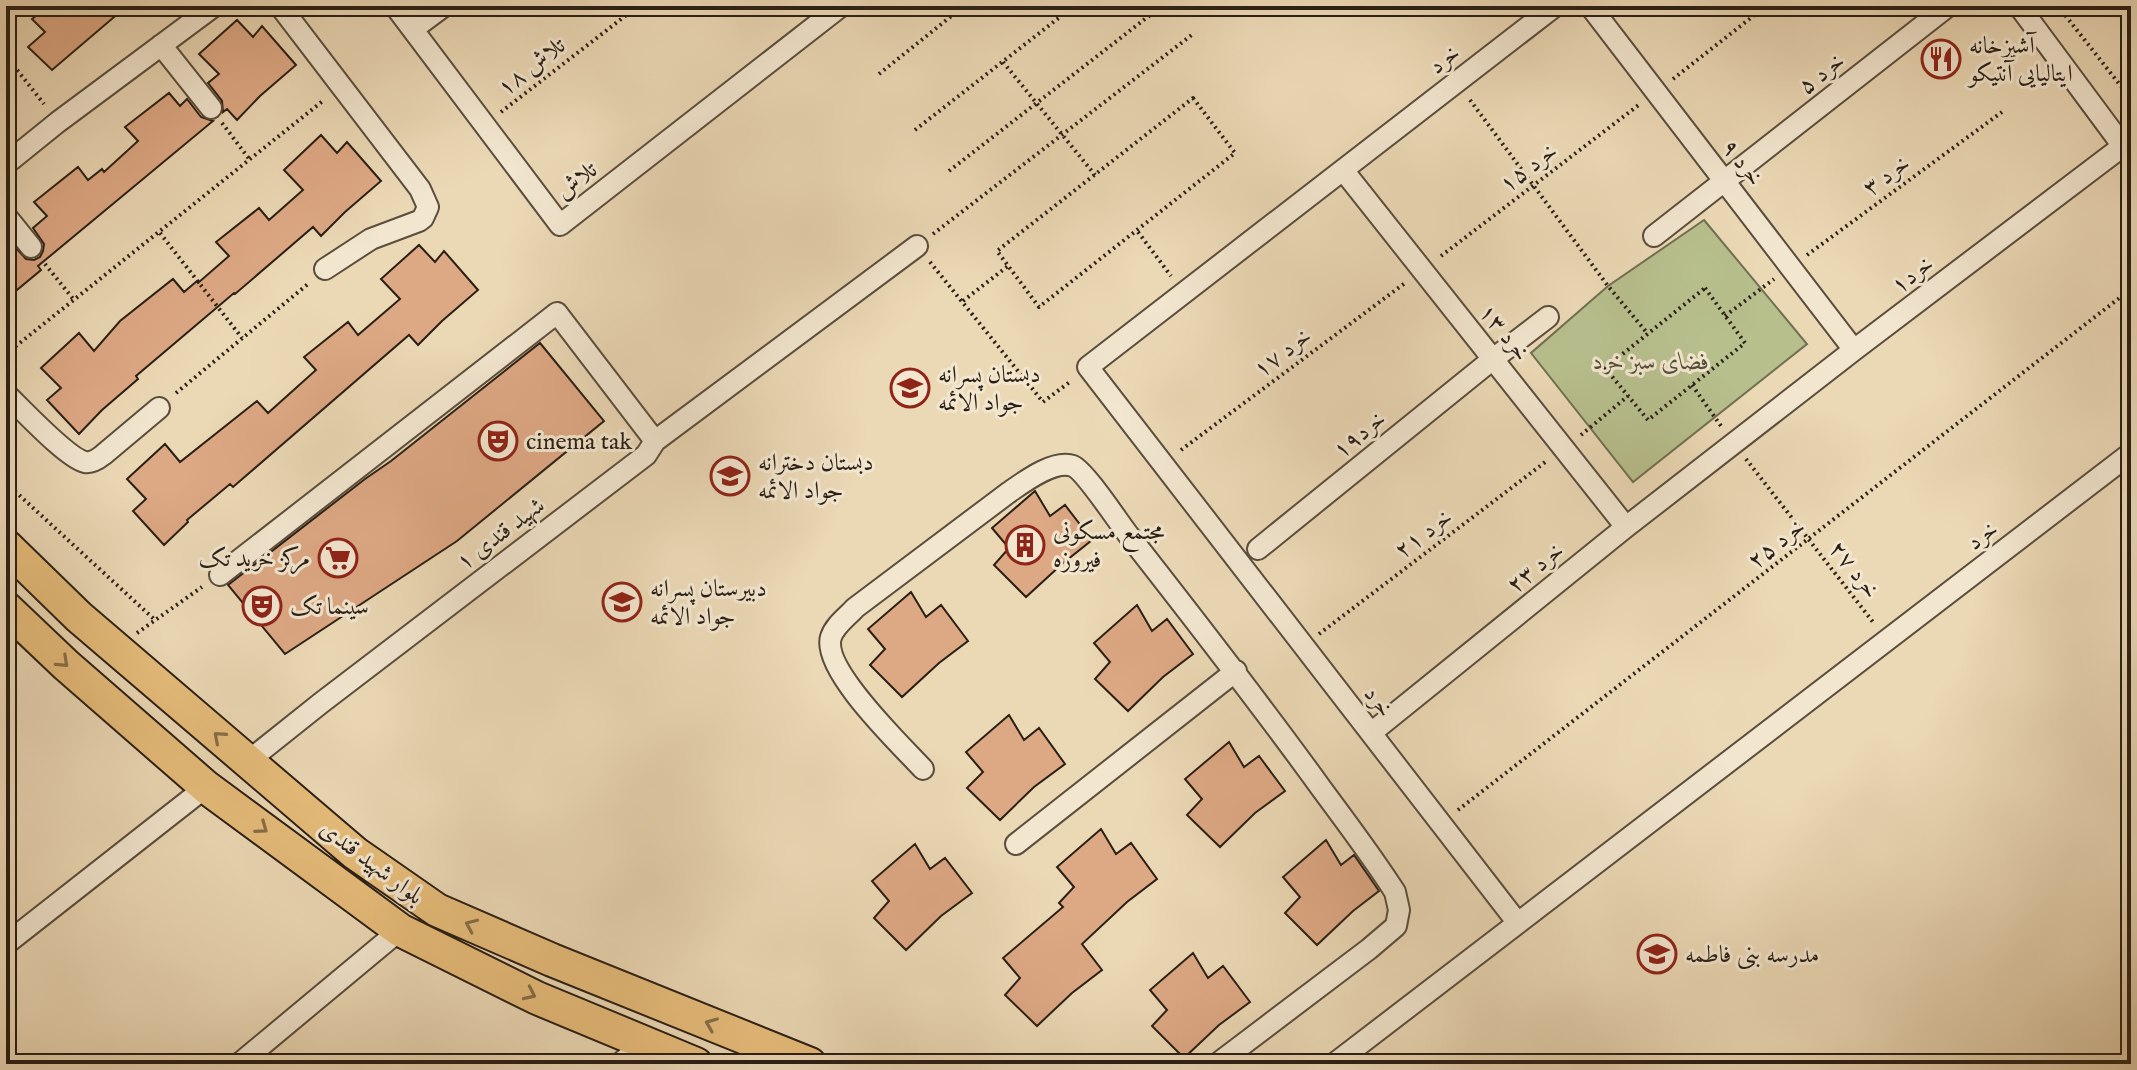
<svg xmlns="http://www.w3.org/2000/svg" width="2137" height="1070" viewBox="0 0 2137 1070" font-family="'IM FELL English',Amiri,serif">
<rect width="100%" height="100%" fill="#ebd8b5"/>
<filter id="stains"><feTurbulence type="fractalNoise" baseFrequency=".0025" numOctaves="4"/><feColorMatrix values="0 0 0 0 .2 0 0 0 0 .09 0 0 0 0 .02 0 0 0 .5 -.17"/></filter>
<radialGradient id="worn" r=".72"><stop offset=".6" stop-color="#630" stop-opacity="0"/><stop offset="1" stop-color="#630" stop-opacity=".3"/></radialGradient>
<path fill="#b7bf8d" stroke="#706f51" stroke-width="2" d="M1704,220l103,124 -174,138 -102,-129 77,-67z"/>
<path fill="#dda884" stroke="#2a1f15" stroke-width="2" d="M48,6h79l-75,64 -24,-23 17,-15 -13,-13z
M237,20l16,17 9,-11 34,39 -36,31 -23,24 -10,-11 -4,3 -1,-11 -14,-18 11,-9 -20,-20z
M169,93l11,13 7,-7 14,18 12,4 -175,145 3,4 -35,29v-62l20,22 8,1 6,-3 3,-6 1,-7 -11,-16 14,-12 -13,-14 44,-35 10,13 14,-11 2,3 34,-31 -13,-14z
M321,135l16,18 10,-11 34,39 -36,31 -24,24 -8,-9 -78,67 -1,-1 -98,83 2,3 -36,31 -23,24 -32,-34 14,-12 -20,-20 38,-35 15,18 26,-30 53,-42 11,13 13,-11 1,2 31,-27 -13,-14 43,-34 10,12 34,-30 -19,-20z
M419,245l16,17 9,-11 34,39 -36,31 -24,24 -9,-10 -176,152 -3,-3 -43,36 1,2 -24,23 -31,-34 13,-12 -19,-20 38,-35 15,18 77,-61 11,12 48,-43 -12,-13 44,-35 10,13 42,-36 -19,-20z
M540,343l64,78 -147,120 -172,113 -57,-69 137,-106 26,-18z
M1035,491l15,25 15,-11 27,35 -30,24 -36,33 -32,-32 15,-17 -17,-20z
M911,592l15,25 15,-12 27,36 -29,22 -37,34 -32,-32 15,-16 -17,-20z
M1137,605l15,26 15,-12 26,35 -30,23 -35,34 -33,-32 15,-17 -16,-19z
M1009,715l15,25 15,-12 26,36 -31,23 -34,33 -33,-32 16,-16 -17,-20z
M1229,742l15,25 15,-11 26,35 -30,22 -35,34 -33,-32 15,-16 -17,-20z
M1101,829l15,25 15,-11 26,36 -30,23 -45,42 20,26 -30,23 -35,33 -32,-31 15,-17 -17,-20 60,-51 -4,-4 15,-16 -17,-20z
M1326,840l15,25 13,-10 25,36 -26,20 -36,34 -32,-32 15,-16 -17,-20z
M915,844l15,25 15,-11 27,35 -31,23 -35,34 -32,-32 15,-17 -17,-20z
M1193,953l15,25 15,-12 27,36 -31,23 -35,33 -32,-32 15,-16 -17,-20z"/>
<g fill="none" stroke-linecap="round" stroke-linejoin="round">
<g stroke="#5a4d3d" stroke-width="24">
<path id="street" d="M280,6l140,183 8,18 -5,11 -4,3 -48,18 -46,30
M395,6l165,219 281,-219
M1590,6l264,344
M2019,6l112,151
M413,29l31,-23
M161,45l50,63
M6,164l52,-42 156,-116
M1343,170l283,357
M6,216l25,31
M1654,236l294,-230
M6,394c16,15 61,64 79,68 7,1 13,-3 18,-7l56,-47
M655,441l262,-195
M1258,549l235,-190 55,-42
M220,575l337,-262 98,128 -9,14 -325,248 -74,59
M1371,733l255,-206 228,-177 269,-204
M923,769c-22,-24 -102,-100 -92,-132 4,-12 16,-20 24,-29l153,-115c16,-11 46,-34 65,-27 12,5 46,57 57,71 65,83 129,165 191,251 25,34 51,68 74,104l4,18 -3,16 -27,23 -152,115
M1016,844l220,-173
M1517,922l-429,-555 467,-361
M6,944l200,-157
M239,1064l161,-134
M619,1064l25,-20
M1334,1064l797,-611"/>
</g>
<g stroke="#2a1f15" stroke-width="36">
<path id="primary" d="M6,546l73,71 276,236 82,57 115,50 258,104
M6,608l60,57 140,122 194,143 137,68 159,66"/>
</g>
<path stroke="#2a1f15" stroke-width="4" stroke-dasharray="2 4" stroke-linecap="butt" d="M2058,6l73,93
M6,56l38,48
M1003,62l92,113
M879,74l85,-68
M1673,79l93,-73
M1193,98l42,55 -196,154 -42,-56z
M1470,100l138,186 40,48
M501,112l137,-106
M222,123l28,37
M915,130l159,-124
M949,171l205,-159
M1138,232l33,44
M160,233l82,105
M933,234l260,-200
M1807,255l195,-143
M1441,256l199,-152
M930,262l113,140 28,-21
M45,264l29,36
M1705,288l40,55 -97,77 -43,-52z
M963,301l45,-35
M1725,316l49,-37
M6,354l318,-254
M1692,385l29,41
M176,393l132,-109
M1581,435l47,-39
M1181,450l224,-167
M1746,459l127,163
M6,483l149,137
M137,633l65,-46
M1319,634l229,-174
M1458,810l673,-521"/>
<use href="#street" stroke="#f2e6cf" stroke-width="20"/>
<use href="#primary" stroke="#e6bc7a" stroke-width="32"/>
</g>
<defs><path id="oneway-chevron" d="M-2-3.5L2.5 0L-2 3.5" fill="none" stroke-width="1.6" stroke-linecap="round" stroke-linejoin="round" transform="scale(2)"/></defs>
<g stroke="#886e48">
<use href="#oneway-chevron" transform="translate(63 662) rotate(43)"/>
<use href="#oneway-chevron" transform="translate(219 737) rotate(-139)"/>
<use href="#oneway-chevron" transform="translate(262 828) rotate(36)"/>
<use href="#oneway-chevron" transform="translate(471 925) rotate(-156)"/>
<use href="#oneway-chevron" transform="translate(530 994) rotate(25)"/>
<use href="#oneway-chevron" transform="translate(711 1024) rotate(-158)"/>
</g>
<defs>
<g id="restaurant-ring" transform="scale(2)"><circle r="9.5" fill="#f2e6cf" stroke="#8f2418" stroke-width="1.5"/><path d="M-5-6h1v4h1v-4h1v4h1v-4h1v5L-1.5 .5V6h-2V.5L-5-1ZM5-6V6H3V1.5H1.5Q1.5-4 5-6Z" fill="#8f2418"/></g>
<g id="school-ring" transform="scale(2)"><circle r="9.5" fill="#f2e6cf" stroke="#8f2418" stroke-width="1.5"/><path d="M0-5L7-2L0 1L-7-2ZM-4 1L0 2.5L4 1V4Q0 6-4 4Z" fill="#8f2418"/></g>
<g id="theatre-ring" transform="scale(2)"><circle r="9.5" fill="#f2e6cf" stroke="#8f2418" stroke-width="1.5"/><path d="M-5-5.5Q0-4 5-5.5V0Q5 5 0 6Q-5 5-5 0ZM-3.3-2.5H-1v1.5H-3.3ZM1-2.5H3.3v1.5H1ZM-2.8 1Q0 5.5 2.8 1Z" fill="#8f2418"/></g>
<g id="building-ring" transform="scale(2)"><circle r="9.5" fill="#f2e6cf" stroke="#8f2418" stroke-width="1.5"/><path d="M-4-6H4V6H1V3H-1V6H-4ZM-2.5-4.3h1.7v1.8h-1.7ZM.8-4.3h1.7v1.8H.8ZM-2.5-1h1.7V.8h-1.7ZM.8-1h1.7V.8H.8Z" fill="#8f2418"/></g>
<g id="supermarket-ring" transform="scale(2)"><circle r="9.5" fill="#f2e6cf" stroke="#8f2418" stroke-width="1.5"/><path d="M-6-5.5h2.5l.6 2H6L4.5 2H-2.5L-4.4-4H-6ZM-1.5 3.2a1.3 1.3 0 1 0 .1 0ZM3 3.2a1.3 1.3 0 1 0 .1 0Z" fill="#8f2418"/></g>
</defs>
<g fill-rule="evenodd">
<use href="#restaurant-ring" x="1941" y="59"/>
<use href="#school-ring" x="910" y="388"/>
<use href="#theatre-ring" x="498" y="441"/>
<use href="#school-ring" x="730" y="476"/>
<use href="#building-ring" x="1025" y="545"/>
<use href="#supermarket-ring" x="338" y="558"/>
<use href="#school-ring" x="622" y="602"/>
<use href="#theatre-ring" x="262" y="606"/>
<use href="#school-ring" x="1657" y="954"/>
</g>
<g text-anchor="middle" stroke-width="6" stroke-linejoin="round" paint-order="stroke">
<g font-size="24" fill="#2a1f15" stroke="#f2e6cf" text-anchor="start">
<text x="1969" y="53">آشپزخانه<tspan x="1969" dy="28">ایتالیایی آنتیکو</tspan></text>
<text x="938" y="382">دبستان پسرانه<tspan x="938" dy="28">جواد الائمه</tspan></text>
<text x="526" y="449">cinema tak</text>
<text x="758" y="470">دبستان دخترانه<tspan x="758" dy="28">جواد الائمه</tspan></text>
<text x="1053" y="539">مجتمع مسکونی<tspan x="1053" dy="28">فیروزه</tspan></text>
<text x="310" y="566" text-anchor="end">مرکز خرید تک</text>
<text x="650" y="596">دبیرستان پسرانه<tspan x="650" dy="28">جواد الائمه</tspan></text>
<text x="290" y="614">سینما تک</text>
<text x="1685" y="962">مدرسه بنی فاطمه</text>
</g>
<g font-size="24" fill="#2a1f15" stroke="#f2e6cf">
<text transform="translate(1444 59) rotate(-38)" y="8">خرد</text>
<text transform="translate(531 66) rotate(-38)" y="8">تلاش ۱۸</text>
<text transform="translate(1821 73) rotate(-38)" y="8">خرد ۵</text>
<text transform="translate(1743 162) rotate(52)" y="8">خرد ۹</text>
<text transform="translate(1528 167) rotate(-37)" y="8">خرد ۱۵</text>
<text transform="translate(1886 175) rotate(-36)" y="8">خرد ۳</text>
<text transform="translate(576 180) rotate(-38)" y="8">تلاش</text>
<text transform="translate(1912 274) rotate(-37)" y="8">خرد۱</text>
<text transform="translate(1505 332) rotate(51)" y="8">خرد ۱۳</text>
<text transform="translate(1282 352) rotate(-37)" y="8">خرد ۱۷</text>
<text transform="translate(1359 434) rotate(-39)" y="8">خرد۱۹</text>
<text transform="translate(500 533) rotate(-37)" y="8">شهيد قندی ۱</text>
<text transform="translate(1423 533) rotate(-37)" y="8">خرد ۲۱</text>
<text transform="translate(1982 535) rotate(-37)" y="8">خرد</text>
<text transform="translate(1776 543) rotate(-38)" y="8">خرد ۲۵</text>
<text transform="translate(1535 567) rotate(-39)" y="8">خرد ۲۳</text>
<text transform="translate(1855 569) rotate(52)" y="8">خرد ۲۷</text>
<text transform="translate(1379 701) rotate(52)" y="8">خرد</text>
<text transform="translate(372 862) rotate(37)" y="8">بلوار شهید قندی</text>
</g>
<g font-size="24" font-style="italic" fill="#544f39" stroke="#f2e6cf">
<text x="1651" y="369">فضای سبز خرد</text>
</g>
</g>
<rect width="2137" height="1070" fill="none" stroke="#ebd8b5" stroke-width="32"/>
<rect x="8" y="8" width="2121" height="1054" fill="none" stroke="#2a1f15" stroke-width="4"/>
<rect x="16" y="16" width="2105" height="1038" fill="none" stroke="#2a1f15" stroke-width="2"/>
<rect width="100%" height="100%" filter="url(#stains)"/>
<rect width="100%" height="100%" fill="url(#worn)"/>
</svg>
